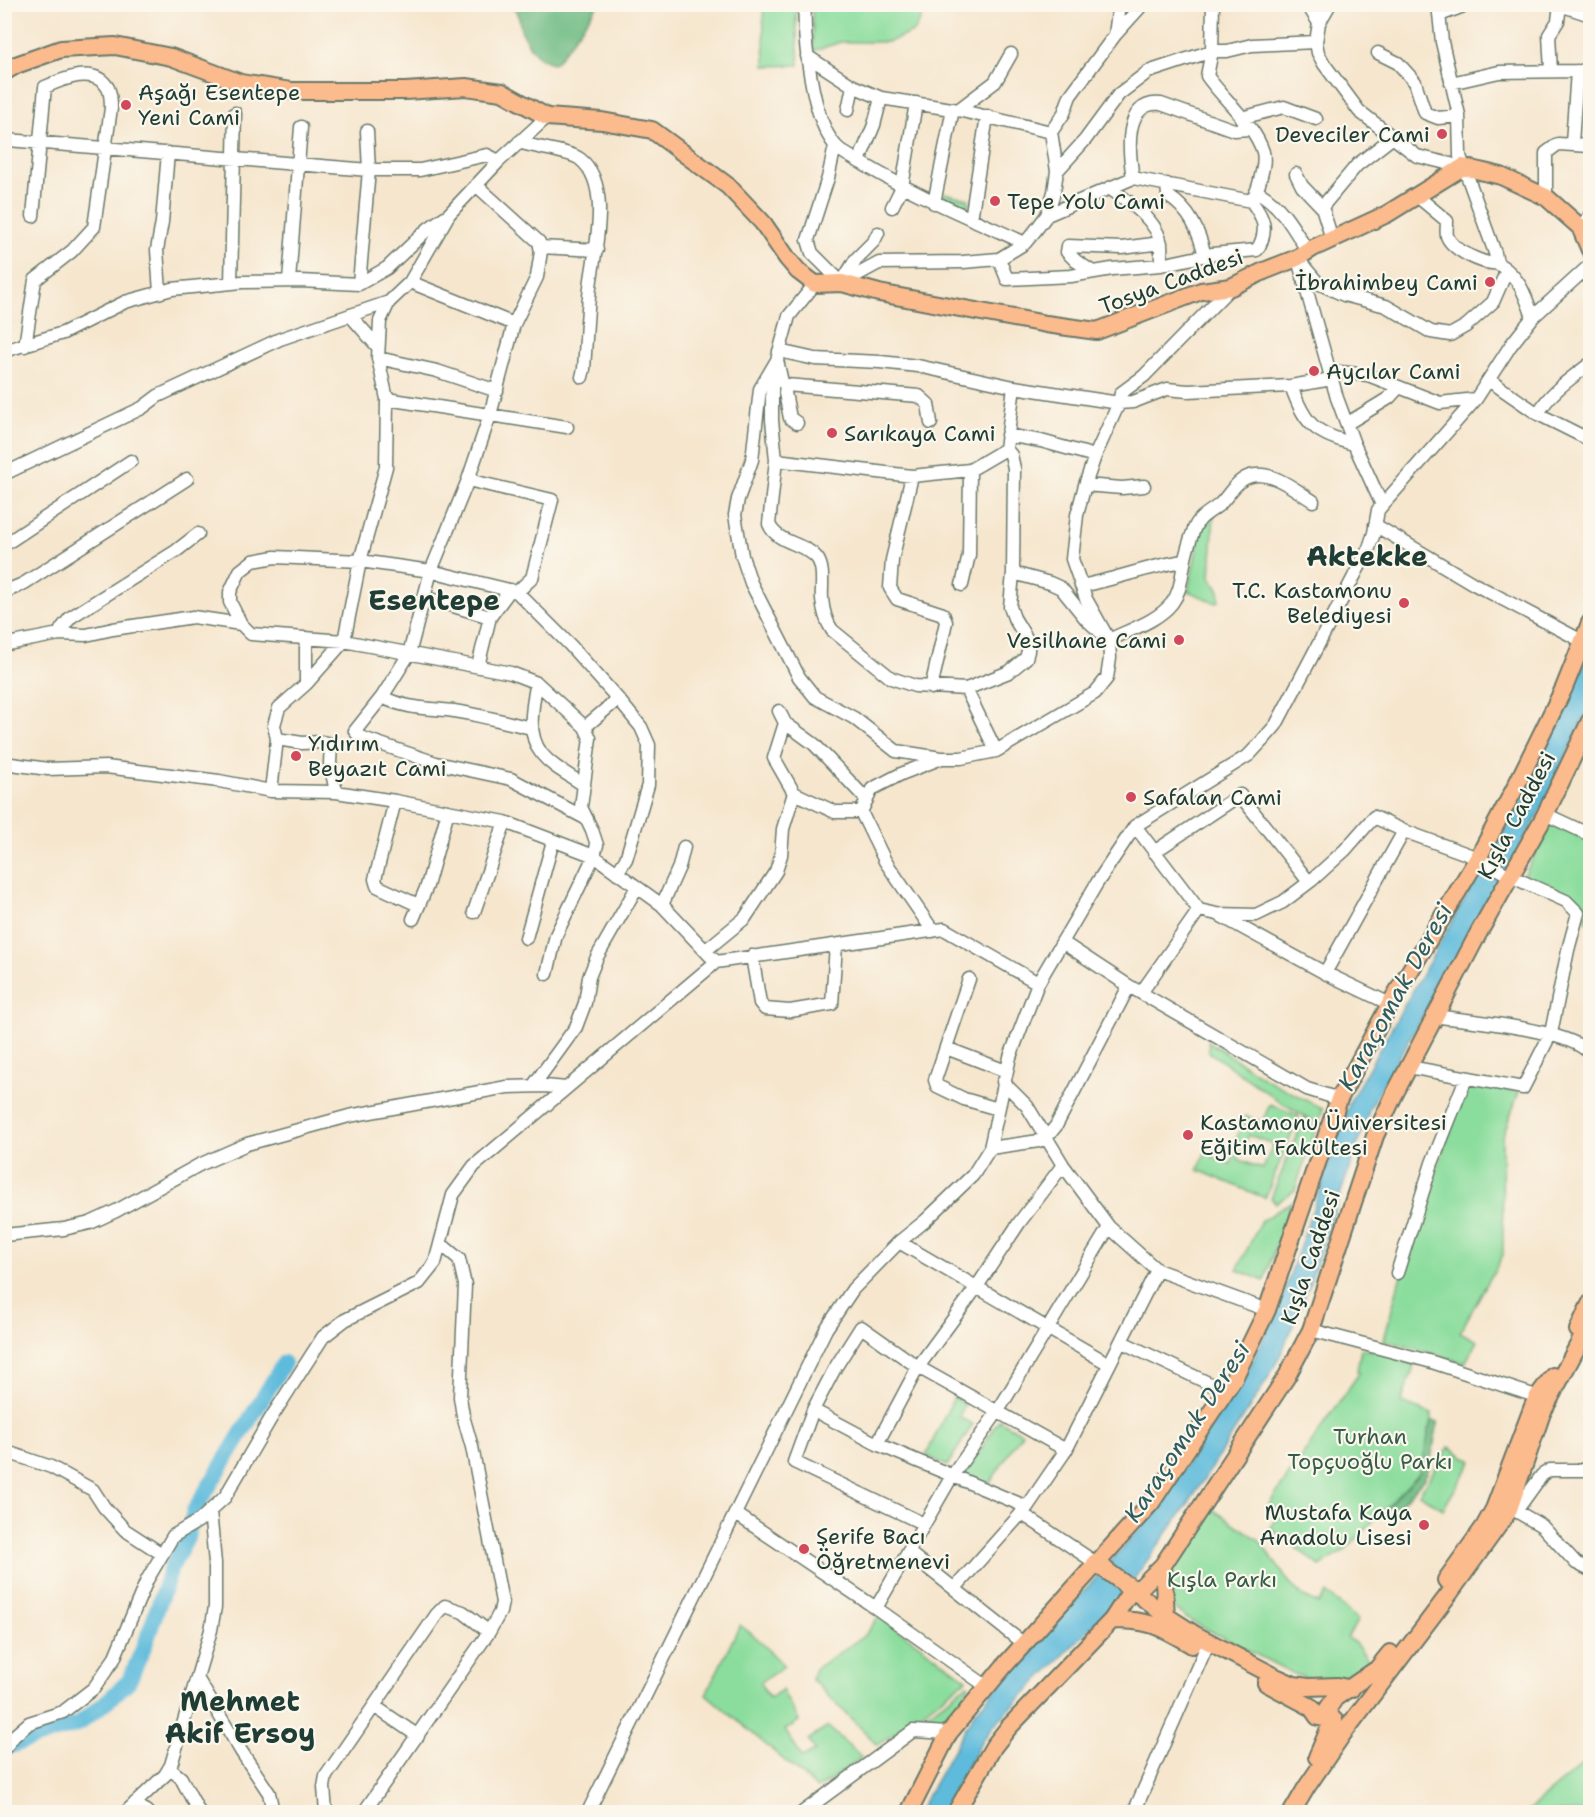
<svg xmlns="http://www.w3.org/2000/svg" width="1595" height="1817" viewBox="0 0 1595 1817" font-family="'Shantell Sans',sans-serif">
<rect width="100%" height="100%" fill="#fbf7ec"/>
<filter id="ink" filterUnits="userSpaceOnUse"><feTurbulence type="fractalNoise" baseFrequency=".0167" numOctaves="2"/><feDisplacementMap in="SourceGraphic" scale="12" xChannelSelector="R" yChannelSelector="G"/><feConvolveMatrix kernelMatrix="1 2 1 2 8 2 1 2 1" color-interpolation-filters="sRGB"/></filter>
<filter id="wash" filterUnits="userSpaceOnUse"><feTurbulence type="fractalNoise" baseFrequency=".008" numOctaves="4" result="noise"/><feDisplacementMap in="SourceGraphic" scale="24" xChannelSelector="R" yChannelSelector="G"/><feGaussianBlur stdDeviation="1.35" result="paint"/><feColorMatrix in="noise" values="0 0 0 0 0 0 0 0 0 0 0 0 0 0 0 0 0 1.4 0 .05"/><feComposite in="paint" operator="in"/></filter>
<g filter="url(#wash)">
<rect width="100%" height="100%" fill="#f6e6ce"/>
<path fill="#8bdd9d" stroke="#558d68" stroke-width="1.5" d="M763,5h34l-1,14 3,46 -34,1z
M812,5v-1l115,1 -12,26 -26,11h-48l-28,9z
M944,193l25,6 -2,14 -27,-12z
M1214,515l-4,62 9,14v10l-3,2 -28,-12 15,-72z
M1553,819l37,16v87h-3l-4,-20 -60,-25z
M1208,1041l56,37 59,31 -5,15 -36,-21 -73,-51z
M1466,1082l53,10 -17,46 1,117 -43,77 17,9 -12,22 -81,-23 15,-58z
M1270,1104l29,12 -34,82 -67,-28 7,-17 26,11 4,-11 -3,-2 1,-4 8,4 -3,8 25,10 10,-25 -24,-9 -4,8 -9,-3 9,-24 17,6z
M1304,1118l12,11 -21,61 -19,13 -5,-5z
M1291,1202l-27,79 -27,-11 24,-49z
M1361,1349l22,3 31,14 -13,37 31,11 -10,53 -5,9 -73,75 -24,15 -50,-38 12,-15 -13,-9 91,-132 -3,-1z
M954,1397l11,7 -6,13 14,7 -26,42 -21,-11z
M999,1420l23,13 -34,53 -23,-11z
M1449,1447l23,14 -29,48 -24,-15z
M1209,1507l49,32 34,47 14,12 13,6 8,-11 31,27 -11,18 8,5 17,21c-6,4 -13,11 -20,14 -17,7 -39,2 -56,-3l-109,-56 -15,-13 -5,-12 5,-34z
M879,1616l88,63 -89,66 -67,-66 4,-10 50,-34z
M740,1625l18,14 26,27 -24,17 9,15 13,-8 17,31 -14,9 17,28 13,-7 -7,-11 20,-13 34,30 -44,32 -112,-95z
M968,1684l1,2 -20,37h-34z
M1590,1758v54h-64z"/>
<path fill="#70bc84" stroke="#487c5c" stroke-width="1.5" d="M509,5v-1l89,1 -40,55 -5,4 -13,-6 -10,-11 -9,-17 -3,-17z
M1431,1421l7,1 -9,47 -6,11 -30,32 -6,-5 30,-31 5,-9z"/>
<path fill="#5ebbdc" stroke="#3e7c88" stroke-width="1.5" d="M1590,652v53l-50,106 -170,297 -63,183 -25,61 -15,28 -77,121 -69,96 -129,130 -13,19 -37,66h-24l56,-99 181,-201 93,-142 14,-28 25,-58 64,-185 170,-298z"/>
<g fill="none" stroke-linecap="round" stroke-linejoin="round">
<path stroke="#5ebbdc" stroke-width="16" d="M4,1748l74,-24 26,-20 25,-23 17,-39 25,-74 16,-30 7,-27 90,-148"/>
</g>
</g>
<g filter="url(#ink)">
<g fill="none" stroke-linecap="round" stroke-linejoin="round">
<g stroke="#6a786a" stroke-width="15">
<path id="minor" d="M805,4c-2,34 7,115 30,141 7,9 21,14 30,20 52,31 105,53 160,78
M1213,4l-1,47 -5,25c16,23 48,49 56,76 2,8 0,16 -2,24 -2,10 -4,17 -10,25l-118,-23c-4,-24 -11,-78 28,-74l73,26 16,-1
M1307,4l12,19
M1330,4l-11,19 -3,19 2,11 6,11 35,47 58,45 46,11
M1438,4l4,38 17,73 1,41 35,97 2,10
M1560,5l30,10
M1440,15l29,-11
M1115,35l4,-31
M1378,53l20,10 17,19 10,31 13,5 21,-2
M807,56l46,30 28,12 77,12 93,22
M1551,71l-2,-36 9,-14 2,-17
M1451,83l48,-11 82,-1 9,-3
M848,110l5,-24
M958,110l37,-28 16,-28
M1241,118l43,-11 32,12
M4,138l4,2 361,30h51l67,-15 12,6
M519,142c16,6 51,9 61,17 33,26 14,93 10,128 -3,27 -4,54 -6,82l-2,8
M1572,143l5,-72
M835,146l-7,32 -20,62 4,13 30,30
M859,161l15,-36 7,-27
M1057,171l-6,-39 13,-19 6,-17 45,-61 28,-31
M1296,174l6,12 20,21 10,32
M1167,184l1,12c22,14 31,35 37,60
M476,185l63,57 2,9 -4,26 -23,47 -24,91 -22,65 -37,91 -22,83 -27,43 -27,34 5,6 76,26 75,16 76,40
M1109,188c19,13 49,32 52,57 1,6 -1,13 0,20
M1258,192c24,14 36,37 50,60
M1417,196l30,25c0,4 -1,11 0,15 5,14 37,29 50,27 22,13 28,31 36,54
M1546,197v-44l12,-9 32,2
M934,203l19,-94
M892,207l10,-20 14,-84
M1322,207l35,-42 36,-28
M1047,215l86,-37
M971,219l16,-103
M1580,227l10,-11
M540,247l57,3
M1297,258l21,25 26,12 42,11 45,26 19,3 16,-9 27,-24 14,-32
M999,259l8,20 64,-3 41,-7 49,-4 51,-11 45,-4c12,-19 7,-33 -6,-49
M1299,263l38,135 17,46 28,61
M1093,272l-17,-11 -9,-9 1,-6 54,2 39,-5
M289,281l12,-154
M410,282l104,42
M842,282l14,-23 18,-18 4,-8
M231,283l4,-170
M842,283l37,-20 84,-1 36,-3 26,-16 10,-12 12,-16 7,-23 3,-21 28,-31 34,-46 29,-22 64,-21h15l25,-6 64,-3
M359,284l10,-114 -2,-39
M815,284l-26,32 -12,44 -17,29 -8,71 -14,39 -3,16 7,41 9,27 48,94 16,20 39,21 42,33 45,7
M160,292l-3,-42 5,-28 6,-69
M350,315l28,32
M25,346l10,-66 37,-29 22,-24 17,-119c0,-6 0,-14 -3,-20 -13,-23 -45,-9 -63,-1l-12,129
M4,351l59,-18 62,-31 47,-13 70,-7 58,-1 59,3 28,-16 41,-39 17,-12
M779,351l36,8 65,3 38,4 96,21 105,16 14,-1 34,-13 21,2 103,-5 41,-7
M378,358l59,13 60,20
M777,360l5,22 4,3 -1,8 5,25 7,5
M772,371v49l4,40 136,16 58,-6 36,-21 8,-62
M1330,371l38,4 72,28 36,-4
M1489,380l49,34 52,26
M786,385l133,11 9,8 3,19
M1291,386c14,38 22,47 63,58
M387,399l180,28
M1538,414c11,-21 33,-36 52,-50
M1348,423l41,-25 10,-11
M1007,435l34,6 54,15
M776,460l-7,64c8,20 35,18 48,34 8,11 4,29 5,41 1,11 4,22 10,31l59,48 24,8 51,3 43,-17 11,-9 6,-5 2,-7v-10l-14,-23 -4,-11 3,-34 1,-105 -3,-13 -5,-6
M4,474l138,-66 16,-12 122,-57 109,-37
M912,476l-20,84 -2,28 7,11 46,15 3,8 -15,66
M468,480l84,20 -20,78 -15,14
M1085,485l37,3 22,-2
M1375,525l99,59 110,58
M4,545l127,-84
M1013,573l37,10 11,5 25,31 23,21c20,-10 49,-19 63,-37 9,-12 9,-25 12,-39 2,-12 6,-24 10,-35 5,-13 17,-17 26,-25 8,-8 13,-18 22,-24 23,-16 52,9 71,21
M962,585l7,-30 1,-85
M1081,586c36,-7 68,-20 103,-25
M4,592l19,-8 164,-105
M423,597l67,20
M241,624l-11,-22v-10l10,-21 13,-10 22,-4 85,4 71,10 86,21 53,53 48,54 23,28 8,18 -1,40 -22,74 -9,14
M59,634l3,-6 9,-11 105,-66 22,-17
M306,638v46
M4,642l4,2 51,-10 27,1 27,-6 80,-12 48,7 10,10 93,7 167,32 26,10 48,44 5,11 -9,69 11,23 5,15 -3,11 -38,79 -9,39
M478,666l12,-49 20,-27
M537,683c-3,11 -4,21 -5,32 -3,42 22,50 52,70
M966,689l30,62
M382,697c24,12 47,11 72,14 26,4 52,11 77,17
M779,711l6,12 29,21 53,56
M785,723l-11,35 20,35
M585,727l33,-28
M277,739l25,4 20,-1 9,2 -1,19 6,29
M4,763l44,6 58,-2 113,14 52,10 65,1 59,9 110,21 89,34 68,49 54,57
M271,791l6,-52 -3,-14 5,-17 27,-24 38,-43 16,-80 26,-94 1,-68 -9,-41 2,-37 9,-19 21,-20 39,-68 50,-53 48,-44
M794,793l41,19h26
M395,801l-20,78 2,7 41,19
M1545,814l45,21
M1135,826l64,84 18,4 39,1 27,-13 29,-22 33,-30 29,-33 30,14 74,27 32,18 56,25 12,12 -10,37 -17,83 -28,55 -114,-21
M1154,852l86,-57 69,87
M662,905l17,-38 5,-20
M474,912l31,-90
M1221,916l104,57 65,31
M413,919l14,-33 21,-75
M933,931l-48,-70 -24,-49 11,-23 29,-15 41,-16h19l35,-7 99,-58 12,-15 3,-20 -1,-18 -23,-41 -14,-40 5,-44 8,-30 10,-29 24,-53 2,-10 23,-17 87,-89
M526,938l27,-97
M1062,942l67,44 178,103 32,10
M706,950l39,-32 31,-47 5,-16 2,-26 11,-36
M752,956l8,47 5,6 25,2 42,-7 4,-59
M1325,973l79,-142
M969,979l-34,101 2,6 27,13 34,10
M1141,993l58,-83
M1434,1016c34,5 138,13 156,38
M946,1048l60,23
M1003,1082l24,24 36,59 46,62 48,43 110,40
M533,1086l43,-59 9,-24 4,-26 8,-20 40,-70
M990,1148l49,-7 8,-4 9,-11 73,-140
M4,1235l60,-6 26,-6 26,-12 83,-46 48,-21 102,-28 158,-29 38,-1 21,2
M899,1242l210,122
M1397,1273l35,-110 34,-85
M1311,1330l121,32 113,37
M1122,1342l103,49
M813,1410l64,34 150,63
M877,1444l41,-77 58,-79 43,-65 44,-58
M4,1451l47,16 42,23 11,17 21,23 37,24
M1504,1511h12l26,-36 8,-5h40
M1516,1511l26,15 34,37 14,7
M1021,1513l75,50
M736,1514l140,94 110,78
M924,1524l-130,-62 19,-52 22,-42 26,-41 57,40 148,83
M908,1552l116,92
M955,1588l72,-81 39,-57 91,-180
M876,1608l76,-132 46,-65 111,-184
M197,1678l44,73 28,42 4,19
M374,1706l44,30
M4,1749l10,-13 15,-13 34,-11 31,-24 20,-29 33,-79 26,-44 27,-16 25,-23 46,-79 52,-81 22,-17 74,-37 16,-20 18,-68 21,-29 242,-204 228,-33 94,54
M169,1768l12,10 18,34
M135,1803l12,9
M126,1812l39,-37 6,-10 40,-135 4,-23v-44l-5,-52
M326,1812l-2,-25 2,-11 111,-162 8,-8 18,6 26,20
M364,1812l125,-180 11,-20 2,-10 -30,-155 -9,-31 -3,-19 5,-112 -6,-26 -18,-15
M588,1812l238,-483 27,-40 46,-47 26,-21 48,-46 17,-27 20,-91 28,-74 59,-100 38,-57 114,-71 13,-14 14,-16 93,-177 5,-15 4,-23 98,-111 35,-54 22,-28 57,-52
M803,1812l110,-81 36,2
M1134,1812l75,-171"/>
</g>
<g stroke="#6a786a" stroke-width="20">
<path id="major" d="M4,72l12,-7 45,-16 54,-3 56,11 70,26 50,8h114l61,-4 36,5 45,25 55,4 50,9 76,56 35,37 24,35 11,13 17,13 27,-1 37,10 167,31 51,7 104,-40 30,-4 33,-16 33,-13 16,-10 74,-34 76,-47 38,9 45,21 34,30 10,23
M1578,1330l12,-26
M1163,1565l3,51
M1103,1568l23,17
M1446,1580l38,-53 10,-18 39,-103 5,-10 15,-20
M1132,1589l9,-2 22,-22 124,-189 24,-46 64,-194 19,-41 85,-163 65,-115 46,-96
M1132,1589l34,27 28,18 84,44 16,7 14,2 30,-1 13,3
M1112,1620c39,0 47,6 80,25
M1266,1683l45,24 7,10 16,3
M1333,1720l-6,-10 8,-12 42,-29 13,-16
M1317,1757l16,-37
M909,1812l40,-79 56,-68 146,-162 83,-125 33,-68 72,-211 51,-95 88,-146 36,-68 50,-102 26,-65
M956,1812l38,-66 15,-19 103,-107 20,-31
M1292,1812l14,-24 36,-53 107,-141 59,-82 34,-99 48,-90"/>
</g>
<g stroke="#6a786a" stroke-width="21">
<path id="highway" d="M1096,1563l7,5
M1126,1585l6,4"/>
</g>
<use href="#minor" stroke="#fff" stroke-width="12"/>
<use href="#major" stroke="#fbbb8d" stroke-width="16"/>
<use href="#highway" stroke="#fbbb8d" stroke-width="18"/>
</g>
</g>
<g fill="#d1495b" stroke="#fbf7ec" stroke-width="2">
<circle cx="126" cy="105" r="6"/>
<circle cx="1442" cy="134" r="6"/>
<circle cx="995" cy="201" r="6"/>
<circle cx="1490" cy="282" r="6"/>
<circle cx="1314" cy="371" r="6"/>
<circle cx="832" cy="433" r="6"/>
<circle cx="1404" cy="603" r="6"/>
<circle cx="1179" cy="640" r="6"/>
<circle cx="296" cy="756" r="6"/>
<circle cx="1131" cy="797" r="6"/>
<circle cx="1188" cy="1135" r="6"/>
<circle cx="1424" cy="1525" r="6"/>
<circle cx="804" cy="1549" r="6"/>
</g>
<g text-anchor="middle" stroke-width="4.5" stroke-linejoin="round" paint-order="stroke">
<g font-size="22" fill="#1f3d34" stroke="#fbf7ec" text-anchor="start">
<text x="138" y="100">Aşağı Esentepe<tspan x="138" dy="25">Yeni Cami</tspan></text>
<text x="1430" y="142" text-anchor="end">Deveciler Cami</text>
<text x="1007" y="209">Tepe Yolu Cami</text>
<text x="1478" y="290" text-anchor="end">İbrahimbey Cami</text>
<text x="1326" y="379">Aycılar Cami</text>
<text x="844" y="441">Sarıkaya Cami</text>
<text x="1392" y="598" text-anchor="end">T.C. Kastamonu<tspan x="1392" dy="25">Belediyesi</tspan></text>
<text x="1167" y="648" text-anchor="end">Vesilhane Cami</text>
<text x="308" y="751">Yıdırım<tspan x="308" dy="25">Beyazıt Cami</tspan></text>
<text x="1143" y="805">Safalan Cami</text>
<text x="1200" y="1130">Kastamonu Üniversitesi<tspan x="1200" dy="25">Eğitim Fakültesi</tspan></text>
<text x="1412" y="1520" text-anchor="end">Mustafa Kaya<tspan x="1412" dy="25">Anadolu Lisesi</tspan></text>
<text x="816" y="1544">Şerife Bacı<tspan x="816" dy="25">Öğretmenevi</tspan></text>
</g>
<g font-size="22" fill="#1f3d34" stroke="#fbf7ec">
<text transform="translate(1171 281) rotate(-20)" y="8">Tosya Caddesi</text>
<text transform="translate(1516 815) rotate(-62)" y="8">Kışla Caddesi</text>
<text transform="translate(1310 1257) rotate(-71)" y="8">Kışla Caddesi</text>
</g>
<g font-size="22" fill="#355d49" stroke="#fbf7ec">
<text x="1370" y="1444">Turhan<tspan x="1370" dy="25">Topçuoğlu Parkı</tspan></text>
<text x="1222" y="1587">Kışla Parkı</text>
</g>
<g font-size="24" font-style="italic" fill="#2f5c5e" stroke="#fbf7ec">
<text transform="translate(1395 997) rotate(-61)" y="8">Karaçomak Deresi</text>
<text transform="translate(1187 1432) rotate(-57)" y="8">Karaçomak Deresi</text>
</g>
<g font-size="28" font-weight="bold" fill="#1f3d34" stroke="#fbf7ec">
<text x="1367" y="566">Aktekke</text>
<text x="434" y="610">Esentepe</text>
<text x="240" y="1711">Mehmet<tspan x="240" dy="32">Akif Ersoy</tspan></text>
</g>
</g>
<rect width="1595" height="1817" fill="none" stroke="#fbf7ec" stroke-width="24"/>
</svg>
